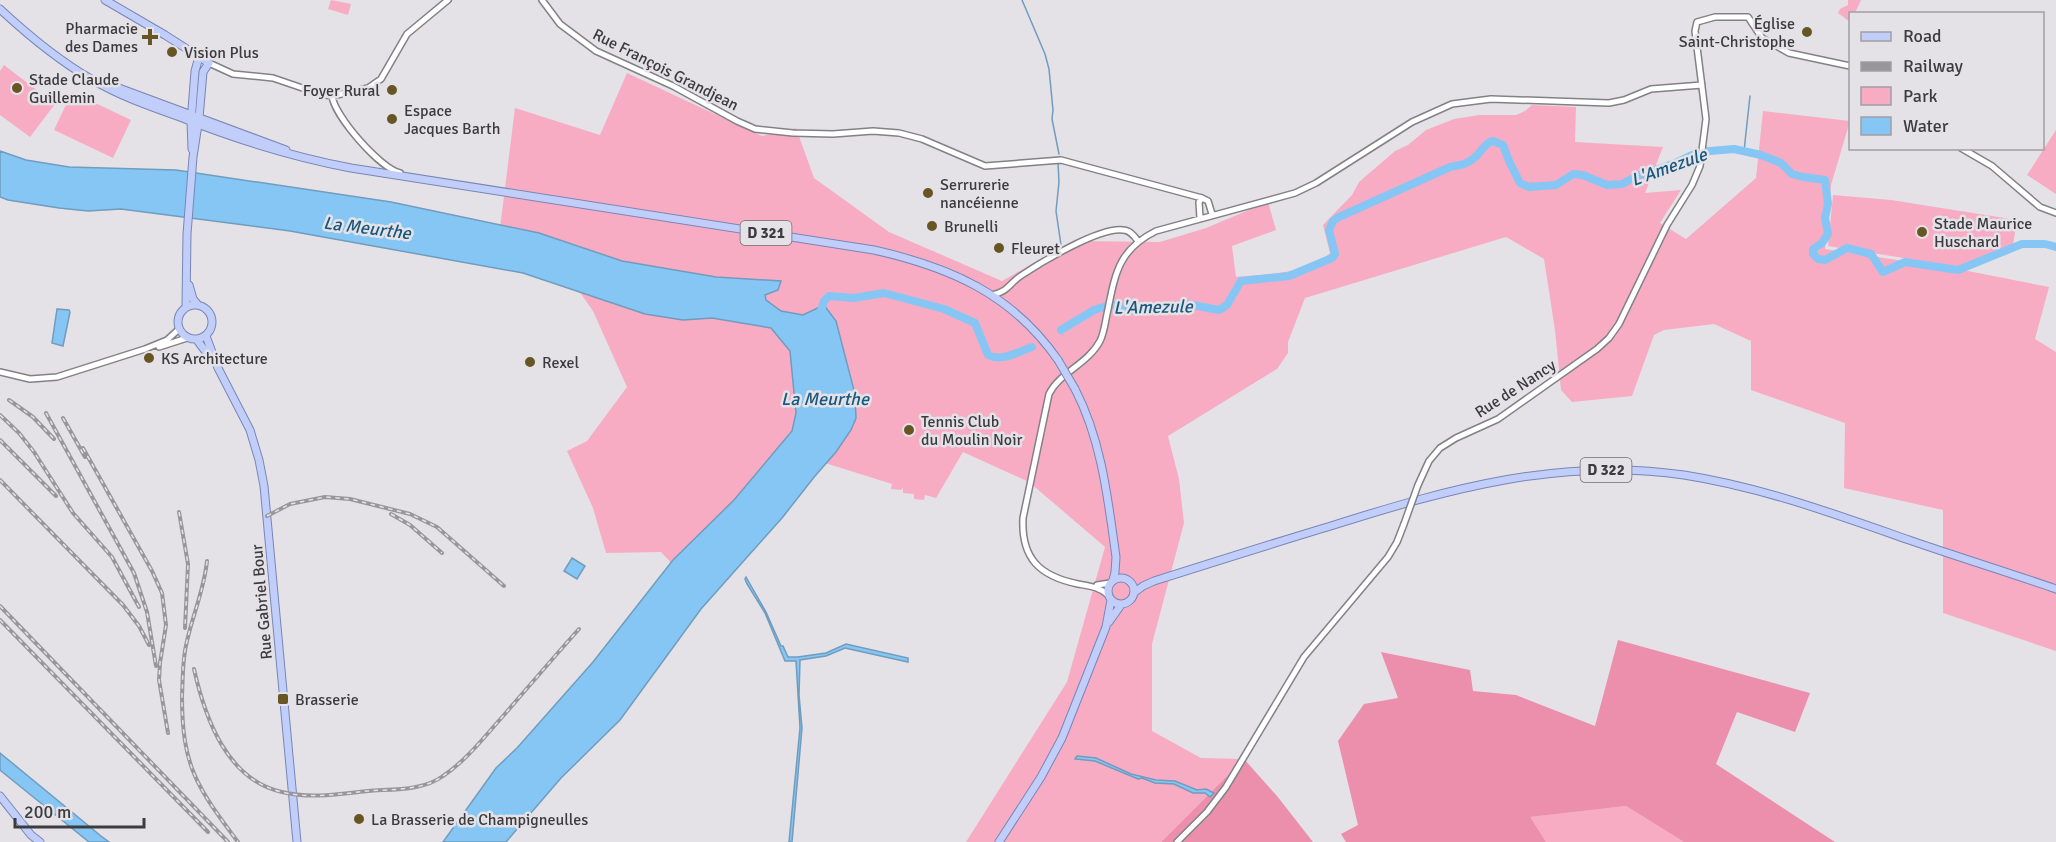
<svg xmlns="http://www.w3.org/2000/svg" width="2056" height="842" viewBox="0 0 2056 842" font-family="Signika,sans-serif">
<rect width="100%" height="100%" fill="#e4e2e7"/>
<path fill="#f7acc3" d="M331,0l20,4 -3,11 -20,-6z
M1848,0h13l-6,13 -5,1v8l-12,-9 2,-4 8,-4z
M4,65l51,39 -25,33 -30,-22v-44z
M627,73l135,63 34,-8 18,50 75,54 113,49 71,-40 87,1 46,-14 62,-26 8,28 -44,16 4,31c28,-3 75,-3 94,-24l-7,-28 29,-30 7,-13 36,-31 13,-6 18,-15 28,-11 25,-4h37l9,-4 7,-6 44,2 -1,35 88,5 -18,46 36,-3 -21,33 26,16 70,-61 7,-67 87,10 -19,64 -6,64 138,21 86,17 -14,52 21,13v299l-113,-38v-103l-99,-22 1,-65 -94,-33v-49l-37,-17 -50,6 -10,5 -22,61 -60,6 -11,-12 -6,-60 -11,-71 -38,-22 -201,61 -17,44v11l-11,16 -109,67 11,43 5,44 -32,121v87l49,27 43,1 -83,83h-195l101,-160 38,-135 -76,-65 -66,-30 -27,46 -11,-3 -1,5 -10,-1v-5l-11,-1v-5l-2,2 -10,-1 1,-5 -70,-22 -133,120 -28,-30 -55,1 -13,-45 -26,-57 20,-10 40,-54 -34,-76 -39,-56 -54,-27 15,-120 85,27z
M72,92l59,28 -18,38 -59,-28z
M2056,130v64l-29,-19z
M1833,195l58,5 126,20 -4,25 -53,22 -132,-21z
M1626,806l58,36h-138l-17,-25z"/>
<path fill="#ec8fad" d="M1618,640l192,53 -15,39 -58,-20 -21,52 119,78h-151l-58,-36 -96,11 16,25h-200l-5,-8 17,-9 -20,-84 26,-37 34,-6 -17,-46 89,18 3,21 43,4 79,31z
M1244,759l33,37 36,46h-152z"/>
<path fill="#86c6f5" stroke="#709cbe" stroke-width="1.5" d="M0,151l26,9 43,7 107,3 215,32 148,31 83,28 94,16 65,4 -3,9 -13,5 1,5 15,11 22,4 21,-10 12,16 19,73 1,24 -5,12 -15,22 -21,24 -33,42 -81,91 -81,111 -59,58 -55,64h-63l53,-74 21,-20 76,-86 80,-102 61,-60 58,-69 4,-18 -6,-62 -19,-23 -59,-10 -29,2 -38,-6 -122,-41 -233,-42 -169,-22 -33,2 -29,-3 -51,-8 -8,-3z
M57,309l12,1 1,2 -7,34 -11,-3z
M572,558l13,8 -8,13 -13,-8z
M746,577l20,35 15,34h2l5,11h10l28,-4 20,-9 62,14v4l-63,-14 -19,8 -26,4 -1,35 3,33 -10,114h-3l11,-114 -4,-67h-11l-20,-48 -18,-29 -2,-5z
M0,753l101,83 8,6h-20l-78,-63 -11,-9z
M1077,756l19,2 35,16 25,6 19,1 22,9 9,-1 8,4 -4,4 -5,-4h-12l-19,-9 -19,-1 -13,-5 -4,1 -43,-18 -20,-2z"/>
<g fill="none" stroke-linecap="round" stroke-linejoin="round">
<path stroke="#709cbe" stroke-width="1.5" d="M1022,0l23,54 4,15 4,41 -1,9 7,35
M1744,151l6,-55
M1058,163l1,19 -3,29 5,34"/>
<path stroke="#86c6f5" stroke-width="8" d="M820,314l4,-13 5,-5 25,2 30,-5 60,16 31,14 13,32c14,7 30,-3 44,-8
M1061,330l33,-20 13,-4 9,-1 19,6 52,-7 32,6 8,-5 14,-24 48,-5 43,-18 3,-4 -6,-24 4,-9 6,-4 111,-50c10,-2 16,-2 24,-9 8,-6 10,-15 19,-17l10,4 6,16 11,22 9,4 27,-2 17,-11 10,1 24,10 15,-1 15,-8 36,-12 25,-12 36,-3 27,6 20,8 11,11 11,3 22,3 3,24 -3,14 3,16 -6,9 -9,6v5l5,5 7,1 22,-12 24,6 12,18 22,-10 53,8 64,-26h23l11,3"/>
<g stroke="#828186" stroke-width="8">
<path id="minor" d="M542,0l18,24 36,27 77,35 64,35 18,8 38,4 40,1 40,-3 26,2 23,6 63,27 76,-6 141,38 6,3 4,13
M209,63l24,11 40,4 47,16 12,2 28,-6 8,-2 13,-9 26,-45 41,-34
M332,96c3,21 48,72 68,77
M1961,148l31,18 48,41 16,6
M1200,218l-1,-16 3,-4
M992,295c19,-5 16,-11 30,-20 21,-14 78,-48 101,-45 7,0 11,6 15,11
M159,347l28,-9
M0,372l30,7 27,-2 88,-28 22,-9 12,-11
M1418,485l11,-24 11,-13 16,-10 42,-19 99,-70 12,-11 10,-14 48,-99 25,-40 8,-19 6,-47 -11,-88 2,-9 18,-5h33l14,21 27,15 61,13
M1097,585l13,-2
M1108,595c-8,-8 -19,-9 -30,-11 -39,-8 -57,-26 -55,-66l26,-124c11,-22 39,-30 51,-53 4,-8 5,-18 7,-27 8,-38 10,-64 49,-83l139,-38 21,-10 96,-61 40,-18 39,-5 118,4 15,-3 27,-11 51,-4
M1177,842l30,-30 19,-25 78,-130 84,-100 9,-15 7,-18"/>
</g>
<g stroke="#7886b6" stroke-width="9">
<path id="major" d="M105,0l60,35 44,28 -6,9 -4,46 -6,39 -6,77 -1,73
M0,9c28,26 58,51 91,70 29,17 58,27 89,38 55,22 113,40 171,51l523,82c76,17 138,44 184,110
M108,84l178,66
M192,149l-1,-27 4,-51 4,-14
M189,285l4,14 5,6
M178 322a17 17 0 1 1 34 0a17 17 0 1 1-34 0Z
M206,336l12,32 32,62 9,30 5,26 33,356
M197,340l14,19
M1075,389c27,52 33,111 41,168l-1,15 -2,8
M1108 591a13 13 0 1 1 26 0a13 13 0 1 1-26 0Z
M1135,592l8,-6 11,-5c60,-19 120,-38 180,-56 114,-36 228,-68 350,-50 77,12 151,39 225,65 49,17 98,32 147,49
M1109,622l12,-17
M0,796l31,39 9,7
M999,842l42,-65 21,-39 44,-111 5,-27"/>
</g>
<use href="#minor" stroke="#fff" stroke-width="5"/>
<use href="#major" stroke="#c1cefa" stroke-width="7"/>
<g stroke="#98969a" stroke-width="4">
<path id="rail" d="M9,400l24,17 21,22
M46,413l88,160 13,39 9,54
M0,415l19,18 15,19 39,61 39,44 27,50
M63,418l22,39
M0,440l56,56
M83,448l69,123 10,22 4,32 -6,38 -1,17 9,53
M0,480l123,125 16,21 10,19
M179,512l9,52 -3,64
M391,514l19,11 32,28
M267,516l23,-12 35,-7 25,2 60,15 27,13 67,59
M207,561c-3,29 -14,53 -20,80 -5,19 -4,37 -5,55 0,71 15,91 56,146
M0,606l228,236
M0,620l208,212
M194,669c11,49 33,111 88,123 28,7 58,2 86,-1 24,-2 55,0 75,-15 24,-16 42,-40 61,-61 25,-29 50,-58 75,-86"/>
</g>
<use href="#rail" stroke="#e4e2e7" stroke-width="1.5" stroke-dasharray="4.5" stroke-linecap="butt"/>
<g stroke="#828186" stroke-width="8" stroke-linecap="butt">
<path id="minor-bridge" d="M1404,524l14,-39"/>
</g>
<g stroke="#7886b6" stroke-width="9" stroke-linecap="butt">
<path id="major-bridge" d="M1058,360l17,29"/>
</g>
<use href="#minor-bridge" stroke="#fff" stroke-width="5"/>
<use href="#major-bridge" stroke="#c1cefa" stroke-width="7"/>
</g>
<g fill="#675523" stroke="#e4e2e7" stroke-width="2">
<circle cx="1807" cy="32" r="6"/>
<path d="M147 28h6v6h6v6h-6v6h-6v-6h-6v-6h6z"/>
<circle cx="172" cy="52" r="6"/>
<circle cx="17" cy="88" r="6"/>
<circle cx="392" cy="90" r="6"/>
<circle cx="392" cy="119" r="6"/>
<circle cx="928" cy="193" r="6"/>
<circle cx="932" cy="226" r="6"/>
<circle cx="1922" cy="232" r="6"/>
<circle cx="999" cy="248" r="6"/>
<circle cx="149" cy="358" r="6"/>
<circle cx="530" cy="362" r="6"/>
<circle cx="909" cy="430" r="6"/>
<rect x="277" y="693" width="12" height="12" rx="3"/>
<circle cx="359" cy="819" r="6"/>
</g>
<g text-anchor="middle" stroke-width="5" stroke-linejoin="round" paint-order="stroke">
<g fill="#e4e2e7" stroke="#6e6d70" stroke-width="1.5">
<rect x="740.5" y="221" width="51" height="24" rx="4.5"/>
<rect x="1580.5" y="458" width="51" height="24" rx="4.5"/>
</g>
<g font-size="15" font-weight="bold" fill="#3c3b3d">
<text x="766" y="238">D 321</text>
<text x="1606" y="475">D 322</text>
</g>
<g font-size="16" fill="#3c3b3d" stroke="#e4e2e7" text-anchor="start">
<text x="1795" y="29" text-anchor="end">Église<tspan x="1795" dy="18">Saint-Christophe</tspan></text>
<text x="138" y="34" text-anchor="end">Pharmacie<tspan x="138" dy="18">des Dames</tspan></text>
<text x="184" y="58">Vision Plus</text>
<text x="29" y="85">Stade Claude<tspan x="29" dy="18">Guillemin</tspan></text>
<text x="380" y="96" text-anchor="end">Foyer Rural</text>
<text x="404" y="116">Espace<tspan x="404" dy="18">Jacques Barth</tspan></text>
<text x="940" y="190">Serrurerie<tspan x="940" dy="18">nancéienne</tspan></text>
<text x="1934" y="229">Stade Maurice<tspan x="1934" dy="18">Huschard</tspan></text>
<text x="944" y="232">Brunelli</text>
<text x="1011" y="254">Fleuret</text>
<text x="161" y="364">KS Architecture</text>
<text x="542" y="368">Rexel</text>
<text x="921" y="427">Tennis Club<tspan x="921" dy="18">du Moulin Noir</tspan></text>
<text x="295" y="705">Brasserie</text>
<text x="371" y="825">La Brasserie de Champigneulles</text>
</g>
<g font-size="16" fill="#3c3b3d" stroke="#e4e2e7">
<text transform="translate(666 69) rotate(27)" y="6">Rue François Grandjean</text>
<text transform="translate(1515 388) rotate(-33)" y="6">Rue de Nancy</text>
<text transform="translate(261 602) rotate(-95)" y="6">Rue Gabriel Bour</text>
</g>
<g font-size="18" font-style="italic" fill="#19587e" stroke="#e4e2e7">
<text transform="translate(1669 167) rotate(-20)" y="6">L'Amezule</text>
<text transform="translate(367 228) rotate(7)" y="6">La Meurthe</text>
<text transform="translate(1153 307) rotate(-1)" y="6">L'Amezule</text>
<text x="825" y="405">La Meurthe</text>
</g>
</g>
<rect x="1849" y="12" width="195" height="138" fill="#e4e2e7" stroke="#a19fa3" stroke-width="1.5"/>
<rect x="1861" y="32" width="30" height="9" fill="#c1cefa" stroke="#a19fa3" stroke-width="1.5"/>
<text x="1903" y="42" font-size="18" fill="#3c3b3d">Road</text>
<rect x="1861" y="62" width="30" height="9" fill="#98969a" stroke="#a19fa3" stroke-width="1.5"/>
<text x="1903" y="72" font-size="18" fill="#3c3b3d">Railway</text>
<rect x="1861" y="87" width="30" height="18" fill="#f7acc3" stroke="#a19fa3" stroke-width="1.5"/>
<text x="1903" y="102" font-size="18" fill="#3c3b3d">Park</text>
<rect x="1861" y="117" width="30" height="18" fill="#86c6f5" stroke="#a19fa3" stroke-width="1.5"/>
<text x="1903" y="132" font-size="18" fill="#3c3b3d">Water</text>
<path d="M15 818v9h129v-9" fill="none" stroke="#3c3b3d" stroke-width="3"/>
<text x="24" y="818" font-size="18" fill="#3c3b3d" stroke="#e4e2e7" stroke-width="4.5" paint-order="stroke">200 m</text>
</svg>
